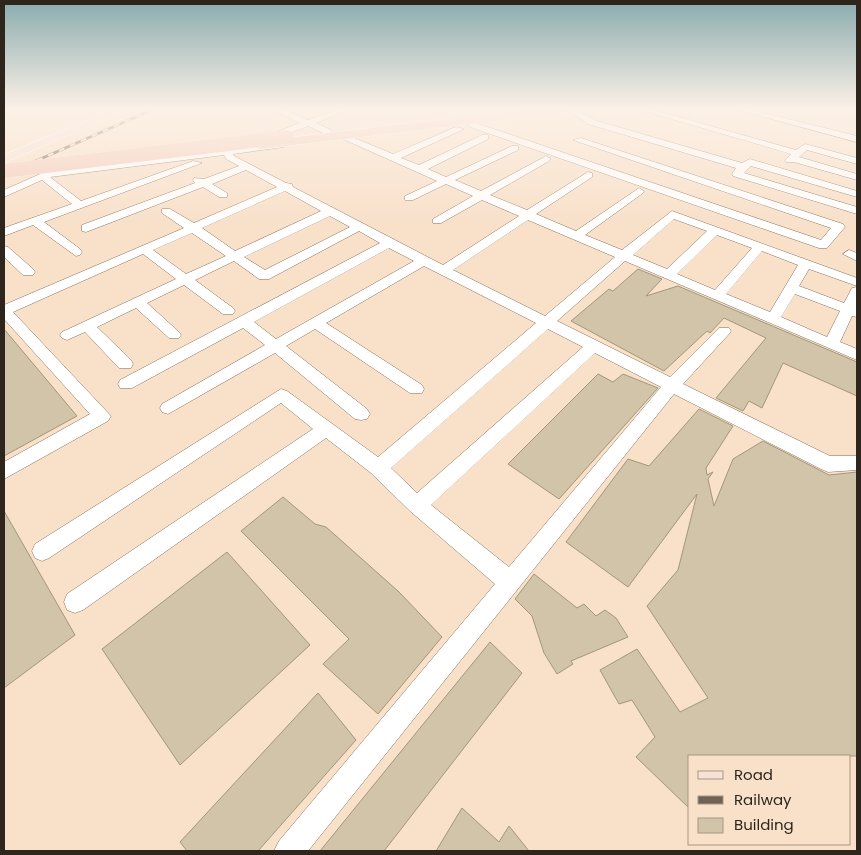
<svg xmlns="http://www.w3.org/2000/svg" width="861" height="855" viewBox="0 0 861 855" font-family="Poppins,sans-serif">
<rect width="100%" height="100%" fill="#f8e0c9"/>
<path fill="#d1c4a9" stroke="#a2967b" d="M638,269l24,10 -16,17 32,-10 179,76v34l-74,-33 -21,45 -13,-7 -6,10 -27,-13 50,-60 -42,-20 -14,15 -3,-2 -43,40 -93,-50 38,-32 4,2z
M4,329l73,87 -73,40z
M598,374l15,8 10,-8 35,14 -99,111 -51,-35z
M699,409l34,17 -27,42 1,7 6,-3 -5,7 6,27 19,-47 30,-18 66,34 28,-3v284h-167v53l-54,-52 19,-20 -23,-37 -13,4 -19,-34 37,-21 43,63 28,-14 -61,-92 31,-36 19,-76 -69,93 -62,-45 62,-83 21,7z
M283,497l32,27 11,3 73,65 43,45 -64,77 -55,-50 26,-25 -108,-108z
M4,511l71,124 -71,53z
M227,552l83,93 -130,120 -78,-116z
M534,574l43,34 7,-4 12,12 9,-6 11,8 12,19 -57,24 2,3 -16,10 -13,-21 -12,-37 -17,-17z
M490,642l32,31 -138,178h-64z
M318,693l38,47 -98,111h-71l-7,-9z
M462,808l37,34 10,-16 20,25h-93z"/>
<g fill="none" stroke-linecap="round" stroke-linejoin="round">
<g stroke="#86715d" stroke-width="1">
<path id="minor" d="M269,108h11l28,12 33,-12h11l-36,15 15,7v4h-6l-17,-8 -34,13 -5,-3 2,-2 29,-11z
M565,108h9l20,12 148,43 8,-4 107,32v6l-106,-31 -7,7 113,34v7l-124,-38 -1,-2 4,-6 -148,-44z
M634,108h12l150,42 9,-6 52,14v6l-50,-14 -8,7 58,17v6l-63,-18h-8l-1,-2 6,-6z
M731,108h13l113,28v6z
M464,117h6l6,6 345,117 10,-12 -258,-88 8,-2 262,86 2,3 -18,21h-8l-349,-121 -7,-8z
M456,127l8,2 -63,29 18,7 63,-30h6v4l-60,30 18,8 66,-31h6v4l-63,30 26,11 65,-35 5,3 -2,2 -59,34 37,15 61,-38 4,1v4l-56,37 40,17 63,-43 5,3 -1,2 -58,42 37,15 50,-39 185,67v8l-48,-17 -10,17 45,17 8,-15 5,-1v30l-5,-1 -12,26 17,7v11l-232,-99 -68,60 113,56 49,-49h10l2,3 -2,3 -46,50 147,72h27v14l-29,2 -7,-3 -147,-75 -366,457h-34l5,-10 216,-257 -85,-73 -39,-38 -45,-35 -243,172 -8,3 -8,-3 -3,-8 3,-8 246,-165 -32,-26 -232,155 -7,3 -7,-3 -3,-7 3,-7 246,-155 6,2 91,66 158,-134 -112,-57 -98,57 96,62 2,4 -2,4h-12l-95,-64 -29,17 81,63 3,5 -3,5 -6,1 -6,-1 -80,-66 -107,61 -6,-2 -2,-4 2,-4 103,-59 -22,-17 -111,60h-12l-2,-4 2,-4 260,-137 -21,-12 -90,48h-10l-25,-18 -39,19 38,28 2,3 -2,3h-10l-39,-29 -37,18 32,29 2,3 -2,3h-10l-33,-30 -39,19 34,33 2,4 -2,4h-12l-34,-36 -18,8 -5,-2 -2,-3 2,-3 114,-53 -33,-25 -130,58 98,104 -3,5 -104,58v-17l86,-48 -86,-95v-14l180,-77 -22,-15v-4h8l24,14 83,-36 -31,-17 -34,14 15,9v4h-8l-16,-10 -117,45 -4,-1v-6l113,-42 -2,-3 1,-2 10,1 35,-13 -13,-7 -2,-4 -174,22 31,24 112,-40 9,2 -158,59 36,27 2,3 -2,3 -4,1 -43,-31 -29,11v-8l68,-24 -30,-24 -38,17v-7l43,-19 234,-29 3,1v4l-51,7 1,2 52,27 6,1 1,3 150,78 76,-49 -37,-16 -41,23h-8v-4l40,-23 -27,-12 -33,16h-8v-4l32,-15 -103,-46 8,-2 51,21zM285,191l36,20 -86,40 -33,-23zM330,216l20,11 -85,43 -21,-13zM674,219l33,12 -40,38 -34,-14zM528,220l87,37 -70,59 -92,-46zM192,233l34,23 -40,18 -33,-24zM717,235l35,13 -37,42 -38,-16zM389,248l25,13 -138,78 -22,-17zM762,251l36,14 -28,47 -44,-18zM795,294l45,17 -13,26 -46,-20zM548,329l35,18 -166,146 -26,-25zM595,353l66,34 -152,180 -78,-62z
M4,246l4,1 25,22 2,3 -2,3h-10l-19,-18z
M849,250l8,3v8l-14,-7z"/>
</g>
<g stroke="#fff" stroke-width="1">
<path id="major" d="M118,108h13l-127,55v-8z"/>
</g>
<g stroke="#fff" stroke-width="1">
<path id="highway" d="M542,108h34l-6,4 -310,37 -7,-4 7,-4z"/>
</g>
<use href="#minor" fill="#fff" fill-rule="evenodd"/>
<use href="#major" fill="#f8e1d7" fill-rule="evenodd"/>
<use href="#highway" fill="#f4cdbd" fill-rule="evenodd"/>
<g stroke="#6f6254" stroke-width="3">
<path id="rail" d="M4,175l152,-67"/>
</g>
<use href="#rail" stroke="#f8e0c9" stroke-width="2" stroke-dasharray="6" stroke-linecap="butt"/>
<g stroke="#fff" stroke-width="14" stroke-linecap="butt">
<path id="highway-bridge" d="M4,171l283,-34"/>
</g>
<use href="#highway-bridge" stroke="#f4cdbd" stroke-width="14"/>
</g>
<linearGradient id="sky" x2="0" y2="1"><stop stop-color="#8aabae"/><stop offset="0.48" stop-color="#fcf1e7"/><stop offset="1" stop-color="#fcf1e7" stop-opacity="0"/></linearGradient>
<rect width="861" height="227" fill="url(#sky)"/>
<rect width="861" height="855" fill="none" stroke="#2e261d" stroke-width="10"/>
<rect x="688" y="755" width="162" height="90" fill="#f8e0c9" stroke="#a79684"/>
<rect x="698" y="771" width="25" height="8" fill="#f8e1d7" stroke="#a79684"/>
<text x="734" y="780" font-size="15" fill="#2e261d">Road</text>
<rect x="698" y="796" width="25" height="8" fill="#6f6254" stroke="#a79684"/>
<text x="734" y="805" font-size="15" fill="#2e261d">Railway</text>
<rect x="698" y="818" width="25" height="15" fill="#d1c4a9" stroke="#a79684"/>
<text x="734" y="830" font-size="15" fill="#2e261d">Building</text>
</svg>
